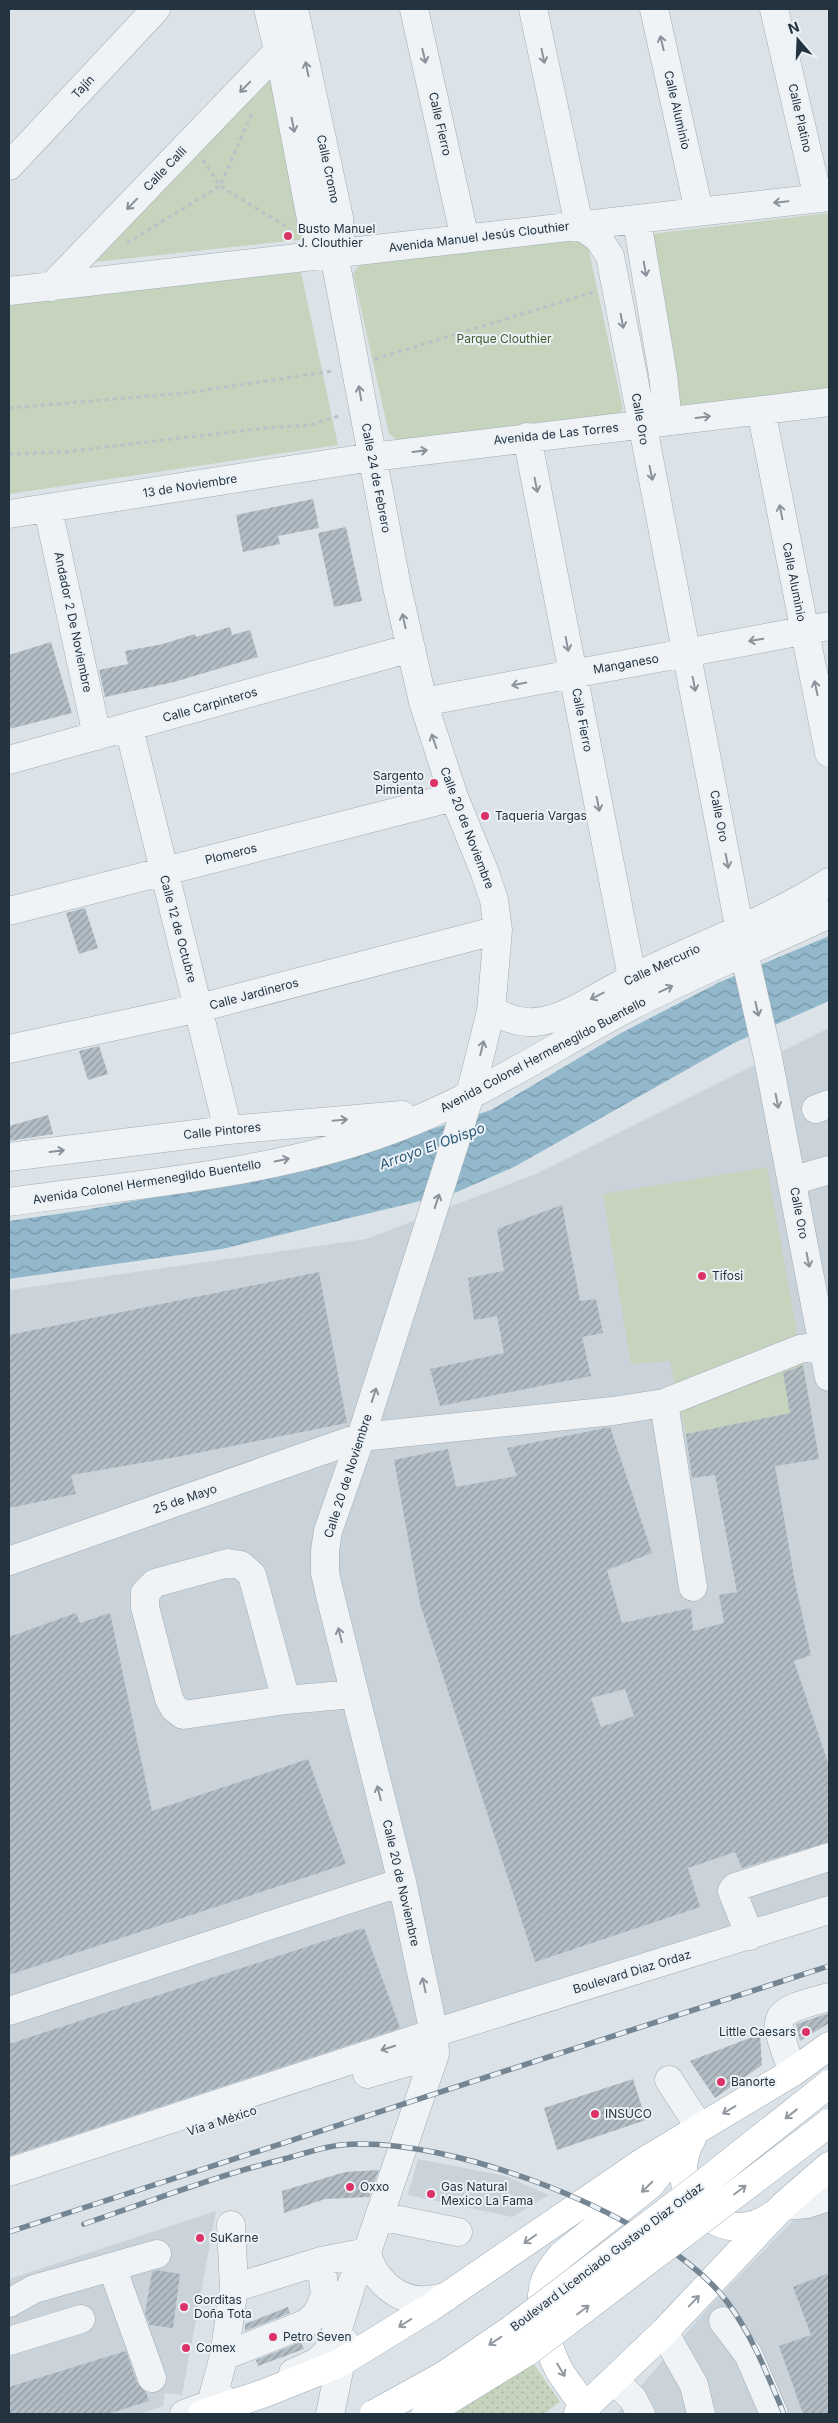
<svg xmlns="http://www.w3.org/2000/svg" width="838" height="2423" viewBox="0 0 838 2423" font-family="Inter,sans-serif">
<defs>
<pattern id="grass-dots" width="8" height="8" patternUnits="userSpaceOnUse" patternTransform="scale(1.25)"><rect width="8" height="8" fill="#c6d3bd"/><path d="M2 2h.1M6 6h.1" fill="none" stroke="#aab6a4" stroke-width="1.8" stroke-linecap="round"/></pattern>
<pattern id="water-waves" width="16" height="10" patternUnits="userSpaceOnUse" patternTransform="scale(1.25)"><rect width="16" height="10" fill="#93b8cc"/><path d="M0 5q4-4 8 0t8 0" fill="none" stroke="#7896a7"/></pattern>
<pattern id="building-hatch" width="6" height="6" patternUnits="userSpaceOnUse" patternTransform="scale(1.25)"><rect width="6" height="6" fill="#b3bdc5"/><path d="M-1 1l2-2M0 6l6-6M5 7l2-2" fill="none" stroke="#919aa1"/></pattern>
</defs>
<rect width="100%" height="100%" fill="#dce3e8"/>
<path fill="#cad2da" d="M829,1028v873l-820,262v-873l357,-51 172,-66z
M418,2159l87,17 44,19 -37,22 -104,-22z
M829,2183v231h-212l91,-106z
M216,2211l-34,184 -17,-2 -2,13 -23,8h-131v-135z"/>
<path fill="url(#grass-dots)" d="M533,2363l27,39 -16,12h-97z"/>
<path fill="#c6d3bd" d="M270,70l36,169 -211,23z
M829,213v176l-151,20 -28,-175z
M577,236l11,10 35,163 -7,10 -215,24 -12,-9 -36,-161 8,-9z
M301,272l37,173 -329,49v-190z
M767,1167l44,242 -125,25 -16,-73 -39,3 -28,-170z"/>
<path fill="url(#water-waves)" d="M829,936v65l-95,42 -220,124 -57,25 -235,57 -213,30v-58l76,-11 228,-42 178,-58 130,-77 99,-51z"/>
<path fill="url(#building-hatch)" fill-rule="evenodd" d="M313,499l6,29 -41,8 2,8 -37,8 -7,-37z
M346,527l16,74 -28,6 -16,-74z
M230,627l2,8 18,-5 8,27 -84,25 -69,15 -6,-27 29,-6 -3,-13 38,-7 32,-10 1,3z
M51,642l21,71 -63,16v-74z
M85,908l13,40 -19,6 -13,-41z
M99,1046l9,28 -20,6 -9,-29z
M48,1115l5,19 -44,7v-15z
M562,1205l18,96 16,-2 7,34 -21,4 9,39 -151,30 -10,-37 74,-16 -7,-37 -23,4 -6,-42 36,-7 -7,-42z
M319,1272l28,151 -165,33 -111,19 5,19 -67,14v-173z
M803,1365l16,94 -44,7 20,116 16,73 -17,6 35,105v76l-87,26 -7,-16 -47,16 12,39 -165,55 -115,-358 -26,-144 54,-11 8,38 61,-11 -10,-28 103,-21 42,126 -45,17 15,53 69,-15 2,23 31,-8 -5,-28 18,-3 -22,-117 -23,3 -6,-44 104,-21 -7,-40zM625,1689l9,27 -33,11 -10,-29z
M76,1613l4,10 30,-10 42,198 156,-52 38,105 -337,111v-338z
M364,1928l36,100 -391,128v-112z
M829,2013v10l-29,18 -4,-17z
M760,2034l2,31 -47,33 -25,-37z
M633,2079l13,41 -89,30 -13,-42z
M379,2170l-10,27 -44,2 -41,14 -2,-22 63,-19z
M156,2270l24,4 -7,54 -23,-3 -5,-12 7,-41z
M829,2273v141h-26l-24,-68 32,-11 -18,-48z
M288,2307l2,6 -45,18v-7z
M301,2342l3,7 -46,17 -2,-6z
M126,2351l11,32 9,9 3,9 -41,13h-99v-27z"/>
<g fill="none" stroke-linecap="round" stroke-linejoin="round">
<g stroke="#a1abb2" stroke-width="29">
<path id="minor" d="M268,9l13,53 31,162 8,17 14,13
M294,9l45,209 1,20 -6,16
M414,9l51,230
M533,9l46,216
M654,9l45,202
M774,9l44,189
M9,166l147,-157
M637,221l26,154 5,46
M579,225l19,13 12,18 134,696 23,101 62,324
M51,287l227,-236
M9,291l820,-94
M761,410l68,343
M527,437l110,566
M48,509l49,227
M9,514l363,-57 457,-55
M423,702l406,-76
M129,728l99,402
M9,760l402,-112
M9,911l445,-114
M491,1011c17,7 32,14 51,10 27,-4 64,-30 89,-42 66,-33 136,-57 198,-97
M9,1049l190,-41 299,-78
M816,1109l13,-5
M9,1157l219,-27 174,-15
M792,1181l37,-11
M9,1202c128,-18 263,-27 385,-73 86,-32 162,-84 243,-126 63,-32 128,-59 192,-89
M664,1403l136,-54 24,-4
M9,1561l352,-124 252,-26 51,-8 29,184
M286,1700l-34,-125 -11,-10 -13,-2 -73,20 -10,10v14l24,92 5,9 9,7 103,-15 68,-6
M750,1936l-18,-45 3,-4 94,-30
M9,2011l393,-129
M793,2072c-22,-59 -24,-59 36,-75
M367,2074l68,-20
M669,2080l31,48
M9,2172l425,-139 395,-123
M783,2206l24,-2 22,-7
M379,2216l79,16
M231,2225l3,63
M112,2267l40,111
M9,2303l25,-14 123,-35
M723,2321l25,33 26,60
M664,2332l30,53 7,29
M9,2341l72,-22
M224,2356l81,-32 12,-10 8,-18 -4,-35
M293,2373l24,-11 10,-9 13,-30 12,-40 15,-31 68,-198 -1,-21 -32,-151 -72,-287 -5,-22v-22l3,-20 33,-94 109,-342 21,-84 7,-81 -4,-30 -9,-27 -31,-76 -31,-95 -26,-115 -63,-333
M615,2381l18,18 8,15
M211,2411v-7l13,-48 10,-68 87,-27 46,-9c5,27 31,50 59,48 7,0 13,-2 20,-3
M184,2414l40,-15
M330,2414l15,-72"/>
</g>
<g stroke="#9aa9b5" stroke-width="29">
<path id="major" d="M692,2138c-32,54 31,116 82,76
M585,2408c-8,-13 -18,-25 -26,-38 -12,-23 -22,-60 -15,-86 3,-11 11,-20 18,-29l88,-70 29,-37
M202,2414l63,-21 75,-30 91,-56 212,-145 150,-90 36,-26
M578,2414l86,-82 119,-126 46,-40"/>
</g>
<path stroke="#bac1c7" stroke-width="3" stroke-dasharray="4 4" stroke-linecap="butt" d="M203,160l17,26 70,43
M127,243l93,-57 32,-73
M375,359l219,-67
M9,408l176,-15 148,-22
M9,454l55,-2 201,-24 45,-3 32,-10"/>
<use href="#minor" stroke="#eff3f6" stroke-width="28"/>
<use href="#major" stroke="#fff" stroke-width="28"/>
<g stroke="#748593" stroke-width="5.5">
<path id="rail" d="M84,2224c66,-23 132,-48 200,-65 19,-5 38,-12 57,-14 106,-11 323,71 387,158 25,34 40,73 56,111
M9,2232l820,-266"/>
</g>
<use href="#rail" stroke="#ecf1f6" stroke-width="4" stroke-dasharray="11" stroke-linecap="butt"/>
<g stroke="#9aa9b5" stroke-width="29" stroke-linecap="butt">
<path id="major-bridge" d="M374,2414l69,-38 69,-47 183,-139 134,-106
M426,2414l104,-64 299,-227"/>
</g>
<use href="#major-bridge" stroke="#fff" stroke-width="28"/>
</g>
<defs><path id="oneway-shaft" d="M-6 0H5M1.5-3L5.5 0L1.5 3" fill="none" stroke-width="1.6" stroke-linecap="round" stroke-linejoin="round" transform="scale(1.25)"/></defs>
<g stroke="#8a939b">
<use href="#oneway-shaft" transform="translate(662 43) rotate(-103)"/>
<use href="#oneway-shaft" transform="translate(424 56) rotate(77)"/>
<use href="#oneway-shaft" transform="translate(543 56) rotate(78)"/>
<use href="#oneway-shaft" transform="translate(307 69) rotate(-102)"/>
<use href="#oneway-shaft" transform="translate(245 87) rotate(134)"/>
<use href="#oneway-shaft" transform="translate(293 125) rotate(79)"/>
<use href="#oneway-shaft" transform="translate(781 202) rotate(174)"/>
<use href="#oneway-shaft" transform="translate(132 204) rotate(134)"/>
<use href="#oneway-shaft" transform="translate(645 269) rotate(80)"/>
<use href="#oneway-shaft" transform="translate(622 321) rotate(79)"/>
<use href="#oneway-shaft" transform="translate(360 393) rotate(-100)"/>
<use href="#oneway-shaft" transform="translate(703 417) rotate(-7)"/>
<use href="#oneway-shaft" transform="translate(420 451) rotate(-7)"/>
<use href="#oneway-shaft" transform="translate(651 473) rotate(78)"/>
<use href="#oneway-shaft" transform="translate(536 485) rotate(79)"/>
<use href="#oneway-shaft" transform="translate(781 512) rotate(-101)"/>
<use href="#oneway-shaft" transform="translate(404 621) rotate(-102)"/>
<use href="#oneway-shaft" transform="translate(756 640) rotate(170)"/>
<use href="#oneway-shaft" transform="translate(567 644) rotate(79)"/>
<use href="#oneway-shaft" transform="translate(519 684) rotate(169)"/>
<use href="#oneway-shaft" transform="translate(694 684) rotate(79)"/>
<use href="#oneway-shaft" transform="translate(816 688) rotate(-102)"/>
<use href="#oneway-shaft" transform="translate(434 741) rotate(-109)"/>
<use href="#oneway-shaft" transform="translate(598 804) rotate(79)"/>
<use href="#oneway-shaft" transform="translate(727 861) rotate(79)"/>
<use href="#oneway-shaft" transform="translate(666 989) rotate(-25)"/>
<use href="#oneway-shaft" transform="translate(597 996) rotate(153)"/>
<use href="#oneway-shaft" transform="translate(757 1009) rotate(77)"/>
<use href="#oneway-shaft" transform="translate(482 1048) rotate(-76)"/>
<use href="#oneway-shaft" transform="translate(777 1101) rotate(79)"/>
<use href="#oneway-shaft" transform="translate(340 1120) rotate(-5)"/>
<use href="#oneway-shaft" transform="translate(57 1151) rotate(-7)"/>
<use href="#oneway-shaft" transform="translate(282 1160) rotate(-12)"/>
<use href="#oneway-shaft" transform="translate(437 1201) rotate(-72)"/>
<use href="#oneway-shaft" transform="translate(808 1260) rotate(79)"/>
<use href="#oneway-shaft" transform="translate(374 1395) rotate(-72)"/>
<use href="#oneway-shaft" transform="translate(340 1635) rotate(-104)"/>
<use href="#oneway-shaft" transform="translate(379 1793) rotate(-104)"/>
<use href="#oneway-shaft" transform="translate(424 1985) rotate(-102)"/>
<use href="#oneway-shaft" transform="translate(388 2048) rotate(162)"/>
</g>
<g stroke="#9299a0">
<use href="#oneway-shaft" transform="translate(729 2110) rotate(149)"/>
<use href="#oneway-shaft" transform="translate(791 2114) rotate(142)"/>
<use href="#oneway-shaft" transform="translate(647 2187) rotate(136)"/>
<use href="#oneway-shaft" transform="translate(740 2190) rotate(-37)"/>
<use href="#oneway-shaft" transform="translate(530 2239) rotate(145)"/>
<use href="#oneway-shaft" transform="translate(694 2301) rotate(-46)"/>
<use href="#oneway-shaft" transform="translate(583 2310) rotate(-37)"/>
<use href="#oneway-shaft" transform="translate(405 2323) rotate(148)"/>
<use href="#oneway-shaft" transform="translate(495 2341) rotate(146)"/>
<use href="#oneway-shaft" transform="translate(561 2370) rotate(59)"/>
</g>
<g fill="#dc3367" stroke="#ecf1f6" stroke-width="2">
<circle cx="288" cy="236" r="5"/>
<circle cx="434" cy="783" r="5"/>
<circle cx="485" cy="816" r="5"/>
<circle cx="702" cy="1276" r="5"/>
<circle cx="806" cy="2032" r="5"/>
<circle cx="721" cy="2082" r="5"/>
<circle cx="595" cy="2114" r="5"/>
<circle cx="350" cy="2187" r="5"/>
<circle cx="431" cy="2194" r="5"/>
<circle cx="200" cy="2238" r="5"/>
<circle cx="184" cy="2307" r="5"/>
<circle cx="273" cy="2337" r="5"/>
<circle cx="186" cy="2348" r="5"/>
</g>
<g text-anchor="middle" stroke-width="4" stroke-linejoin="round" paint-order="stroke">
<g font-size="12" fill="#243340" stroke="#ecf1f6">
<text transform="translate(83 87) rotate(-47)" y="4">Tajín</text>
<text transform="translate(677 110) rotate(77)" y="4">Calle Aluminio</text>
<text transform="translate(800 118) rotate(77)" y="4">Calle Platino</text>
<text transform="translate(440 124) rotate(77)" y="4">Calle Fierro</text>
<text transform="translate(165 169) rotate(-46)" y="4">Calle Calli</text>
<text transform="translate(328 169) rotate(78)" y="4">Calle Cromo</text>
<text transform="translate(479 237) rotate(-7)" y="4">Avenida Manuel Jesús Clouthier</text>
<text transform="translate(640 419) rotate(80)" y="4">Calle Oro</text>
<text transform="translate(556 434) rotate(-6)" y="4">Avenida de Las Torres</text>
<text transform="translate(376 478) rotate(79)" y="4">Calle 24 de Febrero</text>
<text transform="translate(190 486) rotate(-9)" y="4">13 de Noviembre</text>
<text transform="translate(794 582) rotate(79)" y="4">Calle Aluminio</text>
<text transform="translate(73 622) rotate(78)" y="4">Andador 2 De Noviembre</text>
<text transform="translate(626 664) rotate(-10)" y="4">Manganeso</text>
<text transform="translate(210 705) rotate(-16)" y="4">Calle Carpinteros</text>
<text transform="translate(582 720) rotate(79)" y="4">Calle Fierro</text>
<text transform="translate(719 816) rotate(79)" y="4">Calle Oro</text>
<text transform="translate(467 828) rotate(69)" y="4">Calle 20 de Noviembre</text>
<text transform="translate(231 854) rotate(-14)" y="4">Plomeros</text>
<text transform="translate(178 929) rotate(75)" y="4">Calle 12 de Octubre</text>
<text transform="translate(662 965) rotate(-25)" y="4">Calle Mercurio</text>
<text transform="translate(254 994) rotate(-15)" y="4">Calle Jardineros</text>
<text transform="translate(543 1055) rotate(-28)" y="4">Avenida Colonel Hermenegildo Buentello</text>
<text transform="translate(222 1131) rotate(-6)" y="4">Calle Pintores</text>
<text transform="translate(147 1182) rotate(-9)" y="4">Avenida Colonel Hermenegildo Buentello</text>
<text transform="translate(799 1213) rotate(79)" y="4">Calle Oro</text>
<text transform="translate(348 1476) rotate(-72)" y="4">Calle 20 de Noviembre</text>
<text transform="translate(185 1499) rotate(-19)" y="4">25 de Mayo</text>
<text transform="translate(401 1883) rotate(77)" y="4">Calle 20 de Noviembre</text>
<text transform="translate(632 1972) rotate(-17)" y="4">Boulevard Diaz Ordaz</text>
<text transform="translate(222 2121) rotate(-18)" y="4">Vía a México</text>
<text transform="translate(607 2257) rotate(-37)" y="4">Boulevard Licenciado Gustavo Díaz Ordaz</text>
</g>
<g font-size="12" fill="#243340" stroke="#ecf1f6" text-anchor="start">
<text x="298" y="233">Busto Manuel<tspan x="298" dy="14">J. Clouthier</tspan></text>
<text x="424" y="780" text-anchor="end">Sargento<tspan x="424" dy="14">Pimienta</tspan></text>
<text x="495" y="820">Taqueria Vargas</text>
<text x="712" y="1280">Tifosi</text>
<text x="796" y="2036" text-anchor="end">Little Caesars</text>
<text x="731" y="2086">Banorte</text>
<text x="605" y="2118">INSUCO</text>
<text x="360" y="2191">Oxxo</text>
<text x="441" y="2191">Gas Natural<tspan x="441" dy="14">Mexico La Fama</tspan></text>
<text x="210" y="2242">SuKarne</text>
<text x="194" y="2304">Gorditas<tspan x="194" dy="14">Doña Tota</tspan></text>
<text x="283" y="2341">Petro Seven</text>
<text x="196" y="2352">Comex</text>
</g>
<g font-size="12" fill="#405d30" stroke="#ecf1f6">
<text x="504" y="343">Parque Clouthier</text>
</g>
<g font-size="14" font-style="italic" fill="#2b5978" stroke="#ecf1f6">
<text transform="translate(432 1146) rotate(-20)" y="5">Arroyo El Obispo</text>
</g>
</g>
<rect width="838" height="2423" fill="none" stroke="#243340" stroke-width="20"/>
<g transform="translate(798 40) rotate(341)" stroke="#ecf1f6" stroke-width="4" paint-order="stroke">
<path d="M0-4L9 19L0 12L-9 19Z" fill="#243340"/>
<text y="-8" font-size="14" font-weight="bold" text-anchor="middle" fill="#243340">N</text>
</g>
</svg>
